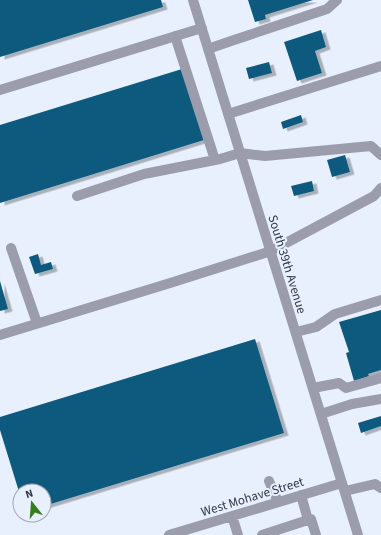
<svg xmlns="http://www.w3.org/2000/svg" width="381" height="535" viewBox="0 0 381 535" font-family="'Source Sans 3',sans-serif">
<defs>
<filter id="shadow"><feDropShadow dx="4.5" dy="2.5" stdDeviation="0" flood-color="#0004"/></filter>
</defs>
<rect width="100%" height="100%" fill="#e8f0fd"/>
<path fill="#0e5a7e" filter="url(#shadow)" d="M0,0h161l2,7 -163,50z
M248,0h65l-48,15 1,4 -11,3z
M321,30l5,17 -11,4 7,22 -25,8 -13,-39z
M269,62l3,11 -23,6 -3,-11z
M182,69l22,71 -204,63v-78z
M301,115l2,7 -20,7 -2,-7z
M345,155l5,17 -18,5 -5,-17z
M312,181l2,10 -20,5 -3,-10z
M38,254l3,11 10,-3 2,7 -18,5 -6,-17z
M0,281l8,28 -8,2z
M381,310v60l-13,4 1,2 -15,5 -8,-28 3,-1 -10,-30z
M255,339l29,94 -240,73v-15h-24v4l-20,-65v-13z
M381,416v10l-20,7 -3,-10z"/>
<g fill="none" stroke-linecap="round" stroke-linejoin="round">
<path stroke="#9c9dac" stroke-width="10" d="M193,0l165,535
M175,36l40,124
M208,49l23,-8 96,-32 10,-9
M0,90l202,-62
M228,114l153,-48
M77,196l67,-22 76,-15 20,-6 25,3 106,-10 10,9
M11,248l26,75
M296,332l20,-5 19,-13 46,-14
M0,335l167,-51 104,-33 103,-55 7,-8
M313,388l26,-5 7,5 35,-10
M321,414l31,-10 29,-5
M269,481l9,21
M345,491l30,-7 6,4
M301,495l7,25
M232,516l6,19
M169,535l173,-52
M262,535l49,-16 5,16"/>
</g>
<g text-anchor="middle" stroke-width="4" stroke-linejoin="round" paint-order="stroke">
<g font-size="13" fill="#313945" stroke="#e8f0fd">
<text transform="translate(288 264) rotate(73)" y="5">South 39th Avenue</text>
<text transform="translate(252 496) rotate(-17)" y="5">West Mohave Street</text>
</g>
</g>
<g transform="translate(32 503) rotate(343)"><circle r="19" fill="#e8f0fd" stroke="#9fa7b3"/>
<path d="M0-3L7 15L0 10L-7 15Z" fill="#377d20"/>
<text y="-6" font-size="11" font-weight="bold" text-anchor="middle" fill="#313945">N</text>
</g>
</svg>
